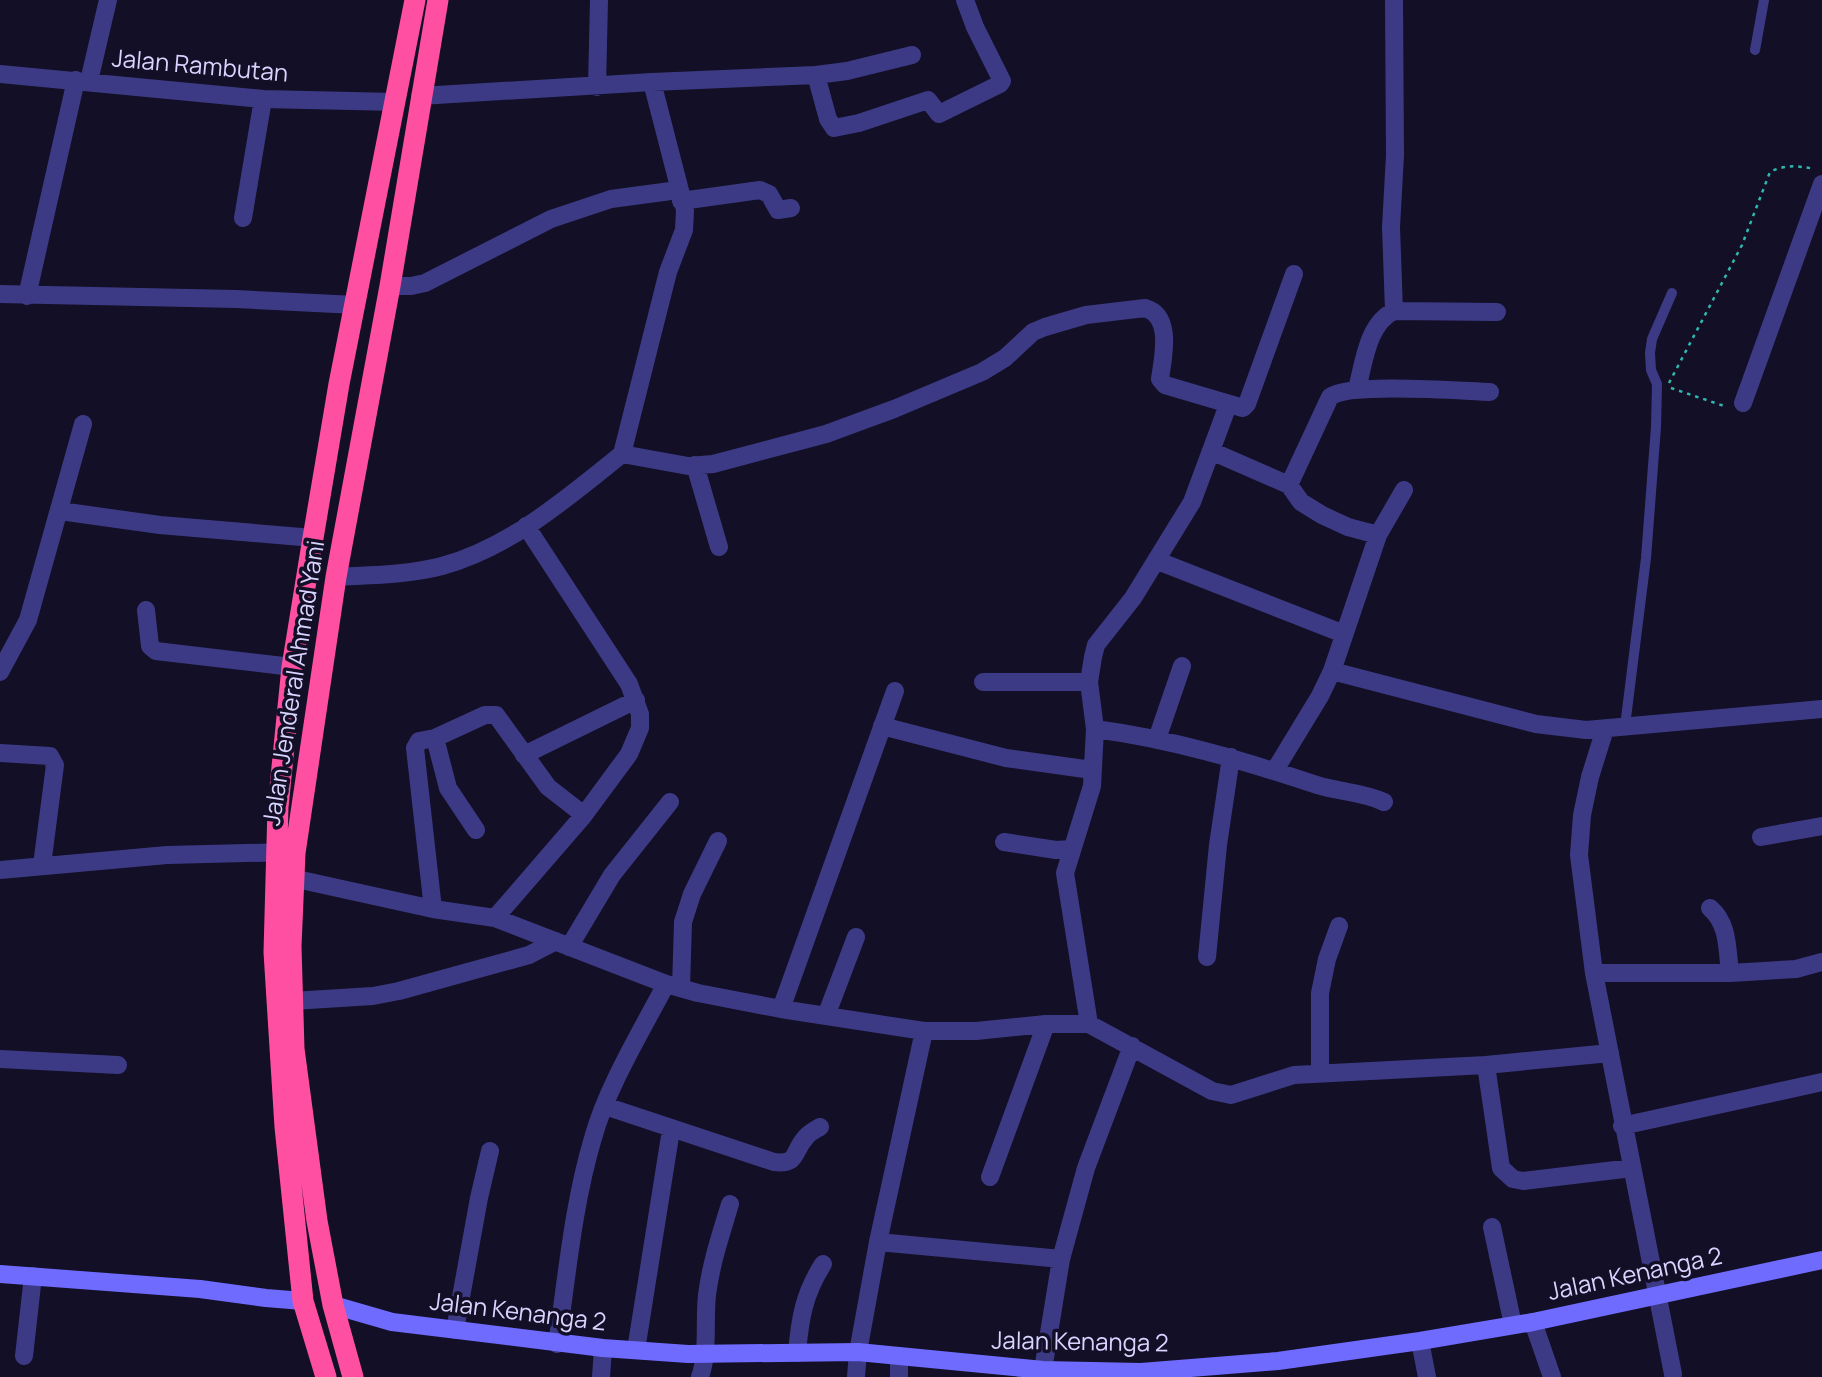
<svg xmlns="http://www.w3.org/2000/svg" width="1822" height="1377" viewBox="0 0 1822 1377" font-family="Manrope,sans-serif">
<rect width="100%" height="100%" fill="#130f26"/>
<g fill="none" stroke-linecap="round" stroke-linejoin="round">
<path stroke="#2fb8b0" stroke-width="2.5" stroke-dasharray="3.5 5" stroke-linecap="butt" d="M1669,383l73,-138 28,-73c16,-8 28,-6 45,-3
M1671,388l56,19"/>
<path stroke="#3d3a85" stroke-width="10" d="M1755,50l9,-50
M1625,726l21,-168 10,-131 1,-43 -6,-14 -1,-17 2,-14 20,-46"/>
<path stroke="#3d3a85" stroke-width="18" d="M0,74l263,25 133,3
M816,75l31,-4 65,-16
M89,81l19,-81
M597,87l2,-87
M420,96l232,-14 164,-7 12,44 6,9 25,-5 69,-23 11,14 61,-30 2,-3 -27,-54 -10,-27
M681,201l79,-11 9,4 9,16 13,-2
M243,218l20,-119
M390,286h21l14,-3 126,-64 60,-20 67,-9
M0,294l236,5 120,6
M27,296l49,-216
M1394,311l-3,-84 4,-72 -1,-155
M1357,389c7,-26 10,-65 37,-78l103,1
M1743,403l79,-219
M1211,451l78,34 12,17 21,13 26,12 30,8 -46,136 -12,25 -45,74
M622,454l46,-182 16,-42 1,-20 -33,-128
M695,465l24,82
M1289,485l41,-88c19,-15 130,-6 160,-5
M60,511l100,14 153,13
M1378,535l26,-45
M1158,561l186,73
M336,577c34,-2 72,-2 106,-11 69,-19 125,-68 180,-112l66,12 25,-2 113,-30 68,-25 88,-37 23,-14 28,-26 12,-5 41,-12 59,-7c28,8 18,49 15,71l5,6 78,23 4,-4 47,-130
M146,610l4,36 6,5 136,16
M1332,671l204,53 50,6 236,-21
M0,672l28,-52 55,-196
M983,682h106
M882,726l124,32 86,12
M1095,729c77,10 149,32 222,56 22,7 46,7 67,17
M1605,729l-15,48 -8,38 -3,40 15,118 79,401
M435,738l13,50 28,42
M1157,739l25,-73
M0,753l50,3 5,9 -13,100
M524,755l112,-55
M1761,837l61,-11
M1004,842l52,8 16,-1
M0,870l167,-15 123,-3
M283,876l150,33 62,9 171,66 32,9 83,16 143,22h52l70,-7h43l123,67 19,4 63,-20 192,-10 124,-12
M1710,908c19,16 17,42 20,65
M433,909l-18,-161 4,-7 16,-3 50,-23h11l52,72 36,28
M495,918l89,-103 45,-61 11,-26v-14l-11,-30 -103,-158
M569,947l43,-72 58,-73
M1207,957l11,-112 13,-88
M1594,973h136l66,-4 26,-7
M681,988l2,-66 9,-28 26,-53
M292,1001l81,-5 26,-5 130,-36 27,-14
M781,1009l114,-318
M826,1016l30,-79
M1089,1024l-24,-151 27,-87 3,-57 -6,-47 4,-25 3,-12 37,-47 59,-96 36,-97
M0,1059l118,6
M1486,1065l15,103 12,11 10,2 109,-13
M1320,1074v-81l7,-34 12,-33
M605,1106l169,56c25,3 18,-10 32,-25 3,-4 9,-7 14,-10
M1622,1126l200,-44
M990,1177l56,-153
M1492,1227l21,98
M878,1242l183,17
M1533,1322l19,55
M455,1330l24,-132 11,-47
M1420,1341l7,36
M557,1344c10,-68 16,-139 36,-206 14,-51 48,-106 73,-154
M636,1350l35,-220
M797,1353c3,-35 7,-59 26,-89
M24,1356l9,-80
M899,1356v21
M1043,1370l18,-111 25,-91 46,-122
M601,1377l2,-29
M700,1377c9,-26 4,-55 7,-82 4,-32 14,-61 23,-91
M856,1377l2,-25 20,-110 46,-211"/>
<path stroke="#6f6bff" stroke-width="18" d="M0,1274l200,15 66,9 37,3
M333,1305l59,17 211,26 85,6 170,-2 185,18 98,2 137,-11 142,-20 113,-19 289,-62"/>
<path stroke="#ff4fa3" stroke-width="21" d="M326,1377l-23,-76 -18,-174 -11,-175 4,-145 14,-140 21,-129 26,-154 76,-384
M353,1377l-20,-72 -16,-84 -23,-172 -3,-103 4,-93 41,-276 54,-291 48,-286"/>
</g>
<g text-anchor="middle" stroke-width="7" stroke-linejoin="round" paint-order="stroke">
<g font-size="24" fill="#d9d4ff" stroke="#130f26">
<text transform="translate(200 66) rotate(5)" y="8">Jalan Rambutan</text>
<text transform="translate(294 683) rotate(-81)" y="8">Jalan Jenderal Ahmad Yani</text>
<text transform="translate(1635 1274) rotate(-12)" y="8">Jalan Kenanga 2</text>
<text transform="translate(518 1312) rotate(7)" y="8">Jalan Kenanga 2</text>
<text transform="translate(1080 1342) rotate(1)" y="8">Jalan Kenanga 2</text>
</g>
</g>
</svg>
